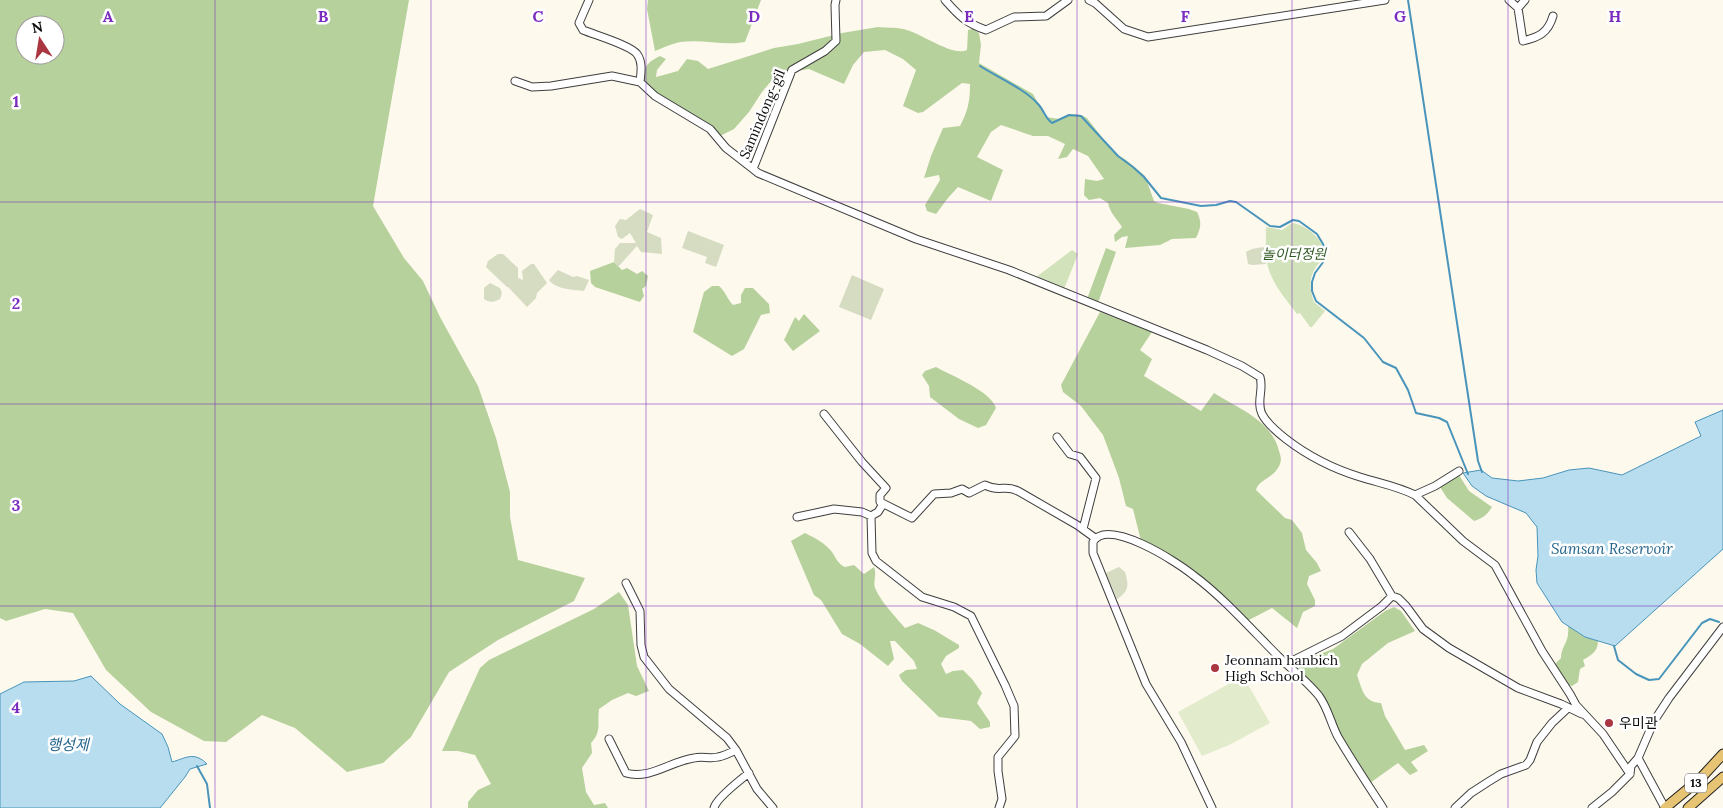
<svg xmlns="http://www.w3.org/2000/svg" width="1723" height="808" viewBox="0 0 1723 808" font-family="Lora,'Noto Sans KR',serif">
<rect width="100%" height="100%" fill="#fdf9ed"/>
<path fill="#d2e3bb" d="M1292,223c12,1 33,16 32,31 -1,5 -5,9 -8,13 -8,11 -6,23 -2,35l11,9 -13,16h-2l-10,-14 -3,1c-11,-15 -24,-29 -29,-47 -3,-13 -2,-27 -2,-40l16,3z
M1072,250l6,4 -14,35 -29,-11z"/>
<path fill="#b7d19c" fill-rule="evenodd" d="M0,0h409l-36,206 31,52 19,23 17,36 38,69 18,52 14,54v25l8,43 67,18 -11,23 -76,39 -49,32 -38,65 -28,26 -36,9 -52,-44 -33,-13 -36,27 -22,-1 -53,-29 -45,-42 -33,-57 -28,-4 -39,12 -6,-3zM25,25h30v30h-30z
M648,0h113l-16,42c-21,4 -42,-3 -64,0 -8,1 -18,6 -26,9l-8,-42z
M878,27c8,1 17,0 25,2 17,3 49,28 64,21l1,-20 5,-1 6,4 2,12 -2,18 54,31 13,23 13,2c10,-5 18,-7 28,-1l26,34 13,8 19,16 9,25 4,2 31,6 8,3c5,10 4,16 -1,26l-24,1 -12,6 -35,3 3,-12 -6,1 -7,5 -1,-7 8,-8c-5,-8 -12,-14 -14,-24l-8,-5 -11,2 -5,-5 1,-16 12,2 7,-2 -16,-23 -15,-7 -6,8 -9,2 7,-15 -17,-8h-15l-32,-11 -10,7 -14,25 26,13 -12,31 -33,-14 -10,11 -12,16 -9,-3 -2,-6 15,-25 -1,-5 -15,3 7,-22 12,-28 17,-2c8,-15 10,-25 10,-42l-8,-1 -39,29 -5,1 -15,-7 13,-36 -13,-11 -18,-9 -21,2 -11,13 -9,19 -35,-15 -32,5 -15,18 -13,20 -15,17 -14,7 -63,-42 -15,-15c2,-13 7,-18 18,-23l6,3 -9,11 -1,7 22,-6 9,-12 11,2 10,8 66,-21 24,-4 44,-11z
M1106,248l10,4 -18,51 -11,-4z
M614,262l8,8 5,-2 10,6 5,-3 6,5 -2,10 -4,3 2,7 -4,6 -45,-15 -4,-4 -1,-12z
M712,286h7c7,6 8,13 14,19l8,-2v-8l4,-7h8l16,16 1,9 -9,2 -17,34 -12,7 -39,-24 11,-40z
M1100,312l52,20 -12,18 12,9 -8,17 57,35 13,-18c24,15 58,28 65,58 2,6 3,9 0,15 -6,13 -20,13 -23,24l29,28 7,2 10,13 4,17 11,13 4,8 -12,5 -2,8 8,16v6l-12,6 -6,16 -25,-20 -25,13 -22,-20 -84,-60 -8,-32 -7,-3 -7,-28 -16,-43 -22,-29 -18,-14 -2,-7z
M804,314l16,17 -27,20 -9,-11 11,-23 4,4z
M936,367c16,9 55,24 60,41l-10,17 -8,3 -19,-9 -29,-22 -1,-11 -7,-11 3,-4z
M1459,475l10,16 23,16c-5,8 -9,11 -18,14l-27,-23 -7,-11z
M805,533c10,5 20,10 27,19 4,6 6,12 13,15l9,-2 10,9 10,-7c3,7 -1,14 1,21 6,14 20,28 30,40l13,-5 16,7 25,15v3l-13,8 -5,8 5,10 7,-3 10,-1 9,9 10,14 -5,10 13,19v5l-10,2 -9,-8 -32,-4 -37,-36 -3,-6 7,-5 11,-1 -3,-8 -19,-20h-5l4,18 -6,7 -28,-22 -18,-10 -21,-34 -7,-5 -23,-54z
M619,592l9,13 9,61 12,25 -13,5 -8,-3 -16,7 -13,9c-2,15 3,22 -8,34l1,10 -10,15 4,24 8,13 11,-2 3,5h-140v-6l10,-12 13,-6 -16,-29 -17,-4h-16l38,-83 9,-8 105,-51z
M1394,607l7,4 14,20 -27,12 -26,21 -5,11c5,14 7,28 24,28l4,13 20,34 19,-5 4,6 -17,11 7,9 -8,4 -12,-12 -28,20 -29,-45 -16,-35 -26,-28v-13l34,-13 52,-38z
M1568,626l17,11 13,4c0,11 -7,14 -15,19l2,6 -5,3 -2,13 -6,4 -4,-1 -13,-21 6,-6c0,-13 9,-15 7,-32z"/>
<path fill="#d5dcc1" d="M640,209l13,6 -6,17 14,6 1,16 -21,-2 -4,-6 -19,21 -4,-5 1,-13 5,-6h16l-6,-10 -8,6 -4,-2 -3,-11 5,-7 6,1z
M688,231l36,14 -8,22 -11,-4 2,-6 -25,-9z
M1263,247l1,1 2,16 -14,1 -4,-1 -2,-12 6,-3z
M498,254h5l15,14v10l5,2 -1,-9 9,-7h3l13,19 -10,10 -1,5 -9,9 -19,-20h-1l-21,-20 2,-6z
M558,270l15,7 4,-1 12,4 -5,11c-10,-1 -29,-2 -35,-11z
M852,275l32,14 -13,31 -32,-13z
M490,283l10,5 2,5 -2,6c-6,3 -10,4 -16,0v-11z
M1119,567l6,5c4,13 4,19 -8,27l-11,-26z"/>
<path fill="#e2ebcc" d="M1243,676l27,47 -41,22 -27,11 -24,-44z"/>
<path fill="#b8ddee" stroke="#4894bb" d="M1723,410v139l-108,97 -30,-9 -23,-15 -25,-39 -1,-13 2,-14 -1,-29 -11,-14 -40,-17 -14,-10 -9,-13 18,-3 11,8 26,3 25,-3 26,-8 20,-2 33,7 79,-39 -6,-14z
M91,676l29,28 42,30 6,13 4,15c14,-4 22,-11 35,2l-17,5 -5,8 -25,31h-160v-114l24,-12 50,-1z"/>
<g fill="none" stroke-linecap="round" stroke-linejoin="round">
<path stroke="#4894bb" stroke-width="2" d="M1408,0l70,461 4,11
M980,66c17,11 45,23 58,38 6,6 7,14 14,19l17,-8 12,1 37,40 15,11 11,10 17,21 40,8 15,-1 14,-4 6,1 34,24 10,1 13,-7 6,1 18,13 6,10 3,9 -2,8 -9,12 -3,9v9l4,10 48,37 19,24 13,6 12,22 8,23 23,5 8,4 21,52
M1614,646l4,14 18,14 13,6 10,-1 43,-56 8,-4 9,3
M197,766l10,18 3,24"/>
<g stroke="#3f3f3f" stroke-width="9">
<path id="minor" d="M589,0l-10,23 4,7c12,5 47,15 54,24 6,8 4,19 3,28
M945,0c14,16 21,23 41,30l28,-13 32,-1 22,-16
M1089,0l6,3 29,26 24,8 237,-37
M1509,0l9,8 7,-8
M1518,8l5,33c16,-4 25,-8 30,-25
M515,81l17,6 19,-1 61,-10 28,6 15,14 55,33 16,19 27,21 39,-99 33,-19 11,-10 -1,-36 1,-5
M753,169l5,4 158,66 93,31 198,80 35,16 18,11c4,12 -4,25 2,37 5,10 15,18 24,25 22,17 48,30 74,38 19,6 37,9 55,18l20,-9 24,-15
M824,414l38,48 24,26 -6,7v7l32,16 22,-24 17,-1 11,-4 7,4 16,-8c15,8 19,-1 33,6l59,34 18,13
M1057,437l13,17 10,3 16,21 -13,51
M1415,495l48,46 32,24 47,86 28,43 6,11 27,29 27,40
M871,516l1,37 4,8 46,36 32,10 17,9 34,69 9,21 1,30 -17,21v14l4,28 -3,9
M797,517l37,-8 28,3 9,4 7,-4 5,-8
M1349,532l21,27 22,37 6,2 8,8 17,23 26,19 69,40 43,16 21,10
M626,583l14,28 1,34 3,12 25,32 58,49 9,12 21,39 16,19
M1286,664l56,-28 40,-30 10,-10
M609,739l17,34c24,7 45,-12 68,-15 8,-2 16,1 24,-1 6,-1 12,-4 18,-7
M1638,758l27,50
M714,808c2,-9 26,-28 35,-35
M1212,808l-31,-66 -35,-58 -53,-131v-11c15,-25 84,20 100,33 30,22 59,55 85,81 13,13 30,26 41,40 9,12 12,28 19,41 14,24 30,48 45,71
M1455,808l16,-15 17,-11 13,-8 25,-9 4,-5 7,-18 15,-19 16,-15
M1592,808l20,-16 18,-18 1,-8 7,-8 16,-37 15,-23 54,-71"/>
</g>
<g stroke="#1d1d1d" stroke-width="11">
<path id="major" d="M1665,808l35,-29 23,-25
M1688,808l35,-31"/>
</g>
<use href="#minor" stroke="#fff" stroke-width="7"/>
<use href="#major" stroke="#e7c473" stroke-width="9"/>
</g>
<path fill="none" stroke="#7b2cbf" stroke-width="1" stroke-opacity="0.55" d="M215,0v808M431,0v808M646,0v808M862,0v808M1077,0v808M1292,0v808M1508,0v808M0,202h1723M0,404h1723M0,606h1723"/>
<g fill="#aa3642" stroke="#fff" stroke-width="2">
<circle cx="1215" cy="668" r="5"/>
<circle cx="1609" cy="723" r="5"/>
</g>
<g text-anchor="middle" stroke-width="5" stroke-linejoin="round" paint-order="stroke">
<rect fill="#fff" stroke="#555" stroke-width="1" x="1685" y="773.5" width="22" height="19" rx="4"/>
<g font-size="12" font-weight="bold" fill="#0c0c0c">
<text x="1696" y="787">13</text>
</g>
<g font-size="14" fill="#0c0c0c" stroke="#fff">
<text transform="translate(762 114) rotate(-67)" y="5">Samindong-gil</text>
</g>
<g font-size="14" font-style="italic" fill="#335b25" stroke="#fff">
<text x="1294" y="259">놀이터정원</text>
</g>
<g font-size="14" fill="#0c0c0c" stroke="#fff" text-anchor="start">
<text x="1225" y="665">Jeonnam hanbich<tspan x="1225" dy="16">High School</tspan></text>
<text x="1619" y="728">우미관</text>
</g>
<g font-size="15" font-style="italic" fill="#26668d" stroke="#fff">
<text x="1612" y="554">Samsan Reservoir</text>
<text x="68" y="750">행성제</text>
</g>
</g>
<g font-size="16" text-anchor="middle" font-weight="bold" fill="#7b2cbf" stroke="#fff" stroke-width="5" stroke-linejoin="round" paint-order="stroke">
<text x="108" y="22">A</text>
<text x="323" y="22">B</text>
<text x="538" y="22">C</text>
<text x="754" y="22">D</text>
<text x="969" y="22">E</text>
<text x="1185" y="22">F</text>
<text x="1400" y="22">G</text>
<text x="1615" y="22">H</text>
<text x="16" y="107">1</text>
<text x="16" y="309">2</text>
<text x="16" y="511">3</text>
<text x="16" y="713">4</text>
</g>
<g transform="translate(40 40) rotate(348)"><circle r="24" fill="#ffffff" stroke="#9e9e9e"/>
<path d="M0-4L9 19L0 12L-9 19Z" fill="#aa3642"/>
<text y="-8" font-size="14" font-weight="bold" text-anchor="middle" fill="#0c0c0c">N</text>
</g>
</svg>
